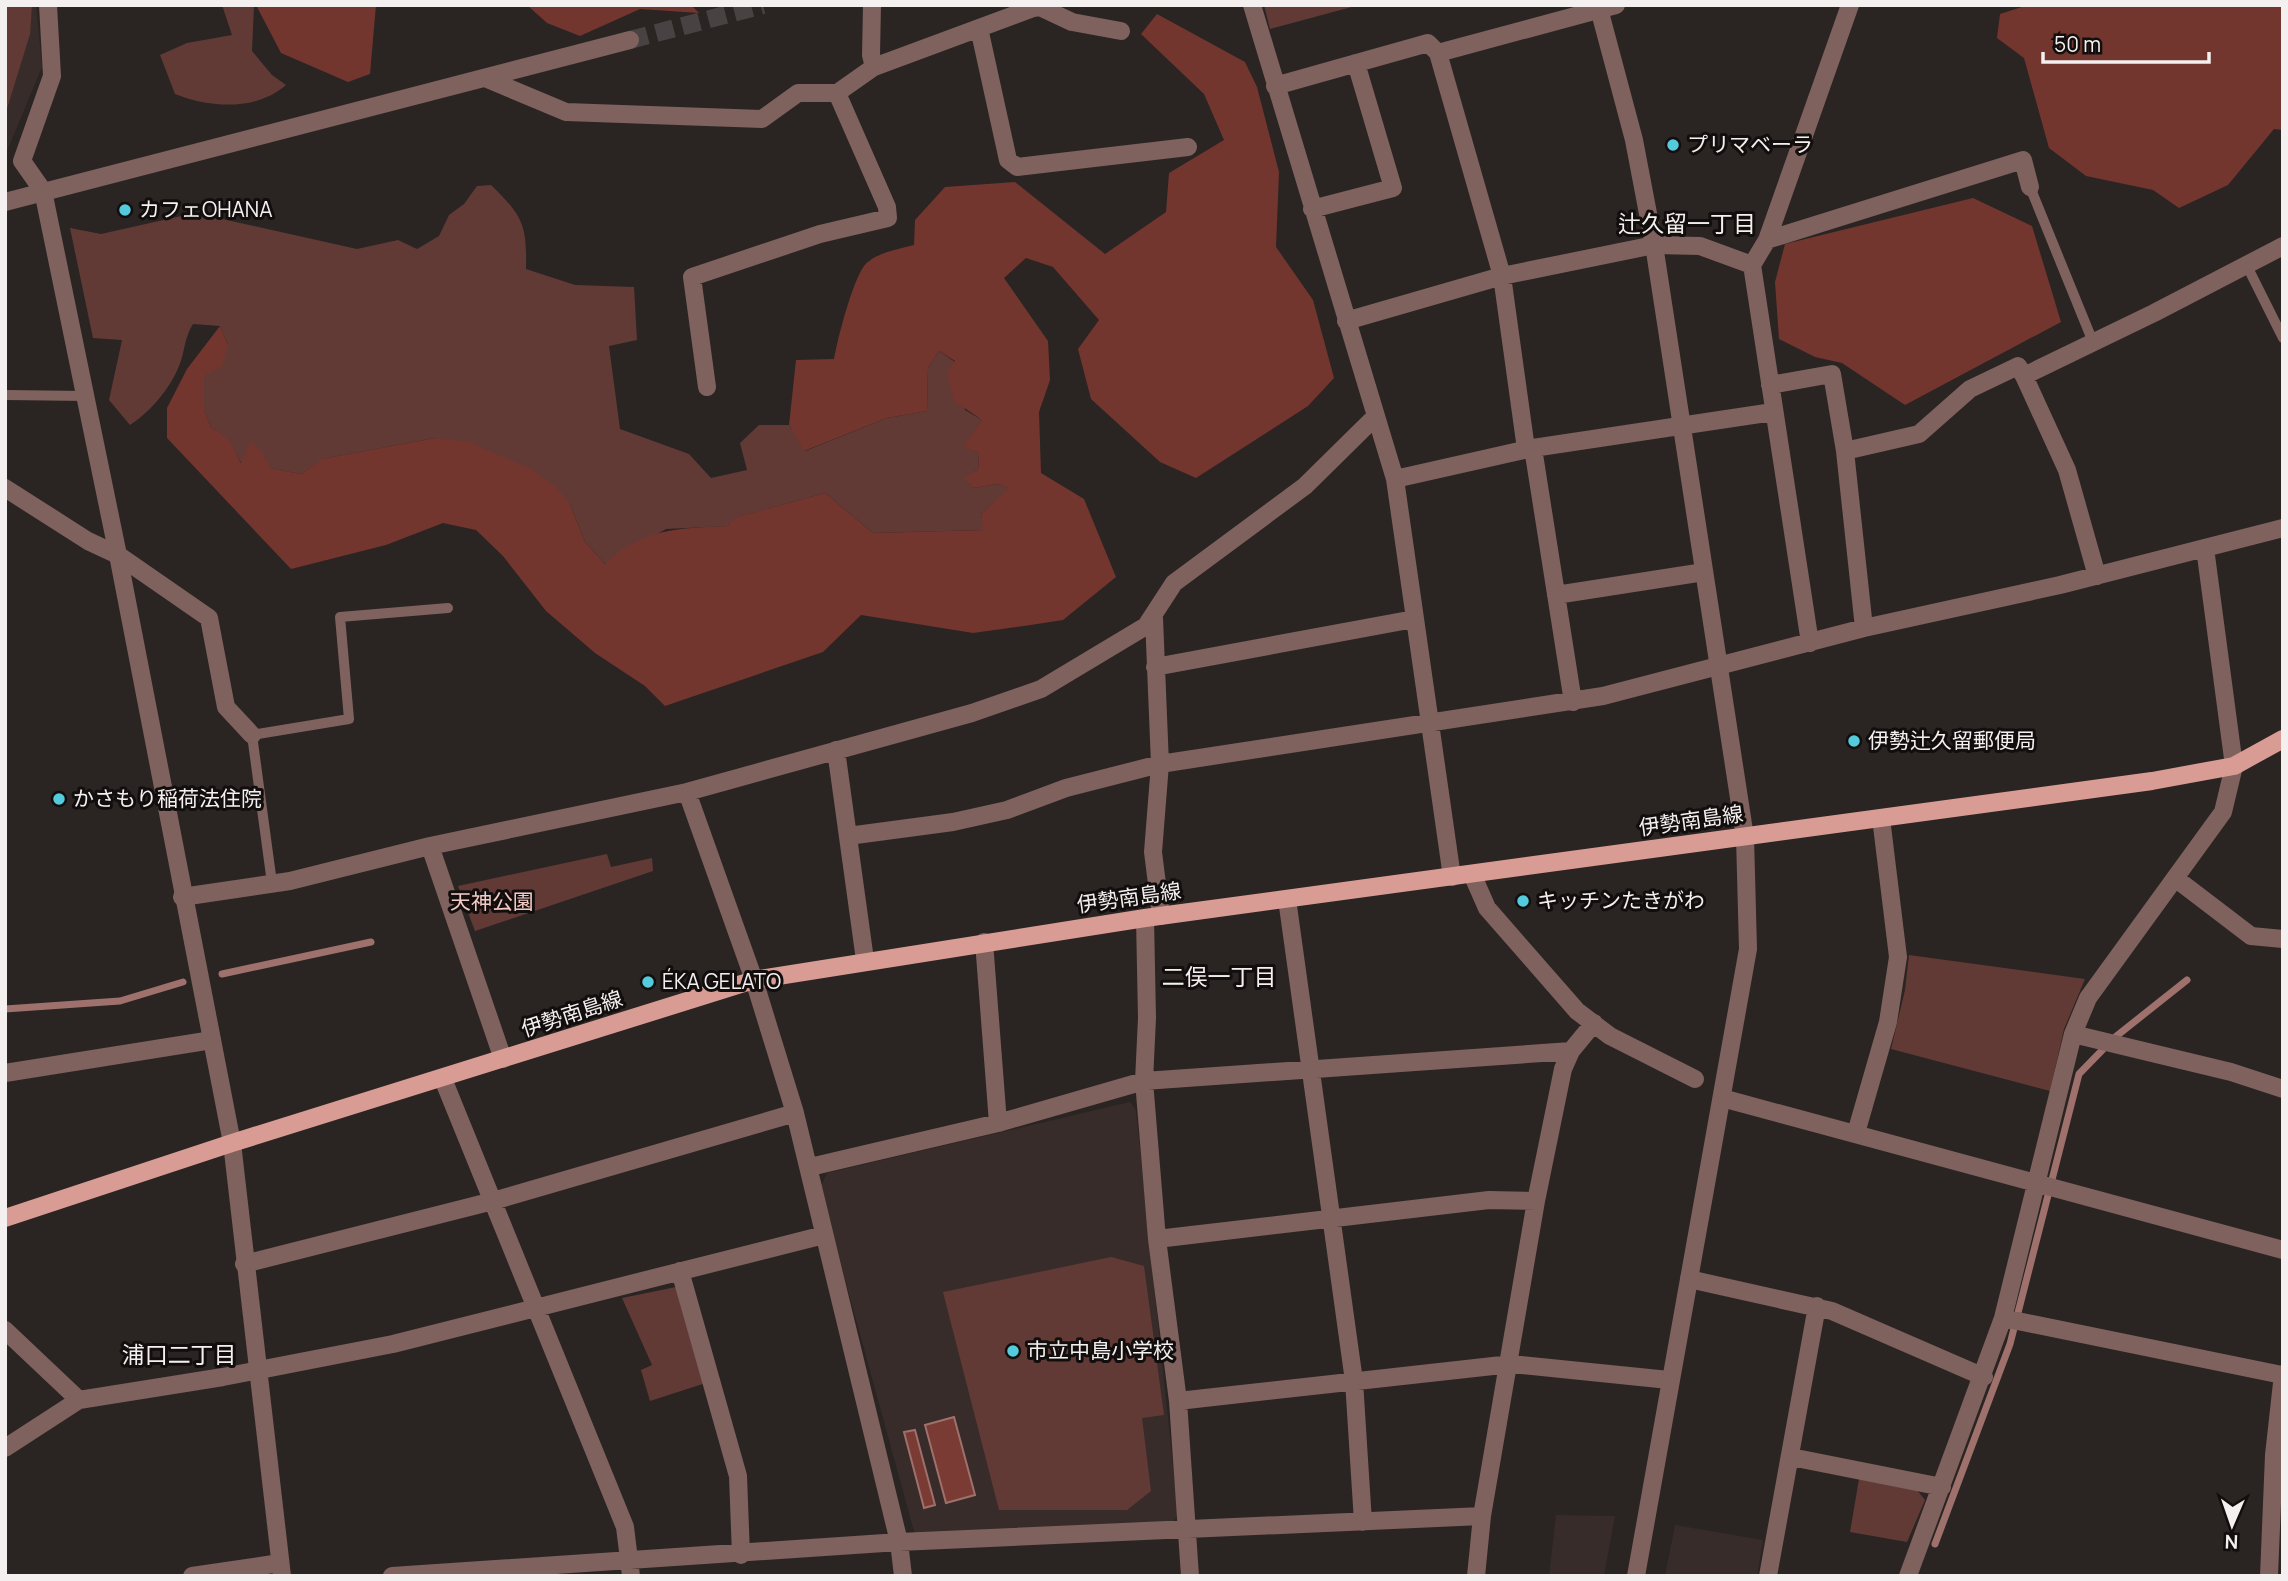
<svg xmlns="http://www.w3.org/2000/svg" width="2288" height="1581" viewBox="0 0 2288 1581" font-family="Manrope,'Noto Sans JP',sans-serif">
<rect width="100%" height="100%" fill="#2a2423"/>
<path fill="#382c2a" d="M5,5h31l6,62 -37,89z
M1130,1102l6,8 42,405 -8,11 -255,9 -95,-347 7,-15z
M1556,1515l59,1 -11,60h-55z
M1675,1525l88,15 -6,36h-92z"/>
<path fill="#623a35" d="M5,5h27l-2,29 -24,78z
M222,5h32l-2,46 20,24 14,10c-30,26 -76,23 -111,9l-15,-39 27,-12 45,-8z
M1264,5h95l-89,24z
M491,185c32,31 36,40 35,84l49,16 59,2 3,53 -28,6 11,83 69,25 22,24 36,-8 -7,-27 19,-18h30l16,26 82,-33 40,-7 1,-43 11,-17 16,11 10,48 17,10 -18,27 15,6 -1,17 -13,7 8,11 25,-4 12,4 -29,26 3,16 -111,3 -48,-40 -90,25 -7,8 -62,3 -61,35 -20,-22 -15,-38 -135,-66 -112,21 -22,15 -32,-6 -5,-13 -22,9 -14,-24 -17,-13 -7,-17v-35l24,-30 -8,-19 -27,-2c-9,14 -8,28 -14,42 -9,23 -29,46 -49,59l-21,-25 13,-60 -29,-2 -23,-110 31,6 94,-21 162,36 41,-9 19,9 22,-13 10,-21 15,-11 13,-18z
M607,854l4,13 41,-9 1,13 -178,60 -17,-45z
M1909,955l176,24 -21,50 -14,62 -159,-42 14,-59z
M1111,1257l33,9 20,149 -22,3 9,73 -24,19h-128l-56,-218z
M681,1286l31,95 -62,20 -9,-31 11,-5 -30,-67z
M1859,1479l58,11 8,10 -18,42 -57,-10z"/>
<path fill="#72362f" d="M256,5h120l-6,69 -22,8 -67,-29z
M527,5h164l8,8 -59,-4 -60,27 -33,-13z
M2028,5h255v125l-9,-1 -46,56 -49,23 -26,-18 -67,-14 -37,-28 -25,-90 -27,-20 3,-24z
M1157,14l88,48 12,25 22,85 -3,75 37,53 21,78 -26,28 -112,72 -36,-16 -69,-63 -13,-50 21,-29 -46,-53 -27,-9 -22,20 44,63 2,39 -11,32 2,61 43,26 32,78 -53,43 -39,6 -51,7 -112,-18 -38,37 -158,54 -20,-20 -50,-33 -49,-42 -43,-55 -27,-26 -33,-7 -57,22 -95,24 -124,-131v-30l20,-39 33,-43 8,19 -6,21 -18,10v34l7,17 18,13 12,23 10,-22 13,14 6,13 31,6 21,-15 113,-21 34,4 60,26 27,19 14,17 15,38 20,22c37,-36 75,-36 123,-38l6,-8 91,-25 48,40 110,-3 -2,-16 28,-26 -11,-4 -25,4 -9,-11 14,-7 1,-17 -16,-6 19,-27 -28,-19 -7,-29 8,-11 -16,-10 -11,17 -1,43 -40,7 -83,33 -15,-26 7,-65 38,-1c4,-22 18,-76 30,-93 10,-13 35,-17 50,-21l1,-25 30,-33 70,-5 90,72 61,-42 3,-39 55,-33 -20,-46 -63,-60z
M1973,198l59,28 29,96 -156,83 -63,-42 -27,-6 -36,-18 -4,-57 10,-38z"/>
<path fill="#793b34" stroke="#9e716c" stroke-width="2" d="M954,1417l21,78 -29,8 -21,-78z
M915,1430l20,75 -11,3 -20,-76z"/>
<g fill="none" stroke-linecap="round" stroke-linejoin="round">
<path stroke="#9e716c" stroke-width="7" d="M222,974l149,-32
M5,1009l115,-8 63,-19
M1935,1544l75,-200 69,-270 35,-36 73,-58"/>
<path stroke="#484342" stroke-width="18" stroke-dasharray="18 9" stroke-linecap="butt" d="M630,40l133,-35"/>
<path stroke="#7f615d" stroke-width="10" d="M2030,187l63,155
M2246,264l37,74
M5,395l81,1
M272,883l-20,-148 97,-16 -9,-102 108,-9"/>
<path stroke="#7f615d" stroke-width="18" d="M1252,5l143,474 57,398
M979,28l29,132 9,7 171,-20
M1438,53l64,223 24,173
M874,67l159,-59 7,-1 32,15 49,9
M485,78l81,34 196,7 36,-26h39l37,-26 -3,-12 1,-50
M1275,86l153,-43 10,10 178,-48
M43,191l-21,-30 30,-85 -4,-71
M1312,209l81,-21 -37,-125
M1767,240l256,-80 7,27
M1346,321l156,-45 152,-31 46,1 52,19
M2024,376l43,94 30,106
M1770,385l62,-11 13,77 19,177
M707,387l-15,-110 128,-43 68,-16 -1,-11 -50,-114
M1533,448l40,254
M1845,451l74,-17 51,-45 48,-23 6,10 130,-63 129,-67
M1395,479l138,-31 240,-36
M5,488l83,53 30,14 91,63 17,89 26,28
M1556,595l148,-23
M1154,618l6,146 -7,88 8,64
M1810,643l-58,-378 15,-25 83,-235
M1155,667l259,-48
M836,750l29,210
M687,792l67,188 41,133 104,429 4,34
M848,836l105,-14 54,-12 59,-22 94,-24 443,-68 261,-68 196,-43 223,-57
M430,846l73,213
M1472,874l15,34 90,103 33,25 85,43
M2175,878l76,58 32,3
M182,897l108,-16 140,-35 257,-54 285,-79 69,-24 105,-63 28,-43 131,-97 69,-68
M1287,899l67,482 9,141
M1145,918l2,100 -3,63 13,158 21,162 12,175
M984,942l14,181
M2073,1034l158,38 52,17
M5,1073l207,-33
M443,1079l182,448 6,49
M1722,1098l561,152
M1856,1133l32,-111 10,-65 -17,-139
M810,1167l188,-44 146,-42 427,-30 23,-28
M1157,1239l332,-39 47,1
M244,1264l249,-63 302,-88
M680,1271l58,205 3,79
M1689,1279l143,32 152,66
M2003,1318l279,57
M5,1330l74,70
M1178,1401l333,-37 158,16
M5,1448l74,-48 144,-23 170,-33 431,-109
M1791,1457l151,30
M192,1576l88,-13
M392,1576l507,-34 583,-26
M1476,1576l6,-60 54,-315 27,-132 8,-18
M1768,1576l49,-270
M1908,1576l95,-258 70,-284 15,-36 135,-186 11,-46 -29,-218
M2269,1576l5,-121 9,-81"/>
<path stroke="#7f615d" stroke-width="18" d="M1598,5l36,135 20,105 91,592 3,112 -112,627
M43,191l75,364 114,588 50,433
M5,202l625,-162"/>
<path stroke="#d99c94" stroke-width="18" d="M5,1218l227,-75 522,-163 391,-62 1007,-137 82,-15 49,-27"/>
</g>
<g fill="#54cadd" stroke="#110e0d" stroke-width="2.5">
<circle cx="1673" cy="145" r="7"/>
<circle cx="125" cy="210" r="7"/>
<circle cx="1854" cy="741" r="7"/>
<circle cx="59" cy="799" r="7"/>
<circle cx="1523" cy="901" r="7"/>
<circle cx="648" cy="982" r="7"/>
<circle cx="1013" cy="1351" r="7"/>
</g>
<g text-anchor="middle" stroke-width="6" stroke-linejoin="round" paint-order="stroke">
<g font-size="21" fill="#f4f0ef" stroke="#110e0d" text-anchor="start">
<text x="1687" y="152">プリマベーラ</text>
<text x="139" y="217">カフェOHANA</text>
<text x="1868" y="748">伊勢辻久留郵便局</text>
<text x="73" y="806">かさもり稲荷法住院</text>
<text x="1537" y="908">キッチンたきがわ</text>
<text x="662" y="989">ÉKA GELATO</text>
<text x="1027" y="1358">市立中島小学校</text>
</g>
<g font-size="21" fill="#f4f0ef" stroke="#110e0d">
<text transform="translate(1691 821) rotate(-8)" y="7">伊勢南島線</text>
<text transform="translate(1129 898) rotate(-8)" y="7">伊勢南島線</text>
<text transform="translate(572 1014) rotate(-18)" y="7">伊勢南島線</text>
</g>
<g font-size="21" fill="#f3cac4" stroke="#110e0d">
<text x="492" y="909">天神公園</text>
</g>
<g font-size="23" fill="#f4f0ef" stroke="#110e0d">
<text x="1687" y="232">辻久留一丁目</text>
<text x="1219" y="985">二俣一丁目</text>
<text x="179" y="1363">浦口二丁目</text>
</g>
</g>
<rect width="2288" height="1581" fill="none" stroke="#f4f0ef" stroke-width="14"/>
<g transform="translate(2232 1525) rotate(182)" stroke="#110e0d" stroke-width="5" paint-order="stroke">
<path d="M0-5L12 26L0 18L-12 26Z" fill="#f4f0ef"/>
<text y="-10" font-size="19" font-weight="bold" text-anchor="middle" fill="#f4f0ef">N</text>
</g>
<path d="M2043 52v10h166v-10" fill="none" stroke="#f4f0ef" stroke-width="3.5"/>
<text x="2054" y="52" font-size="21" fill="#f4f0ef" stroke="#110e0d" stroke-width="5" paint-order="stroke">50 m</text>
</svg>
